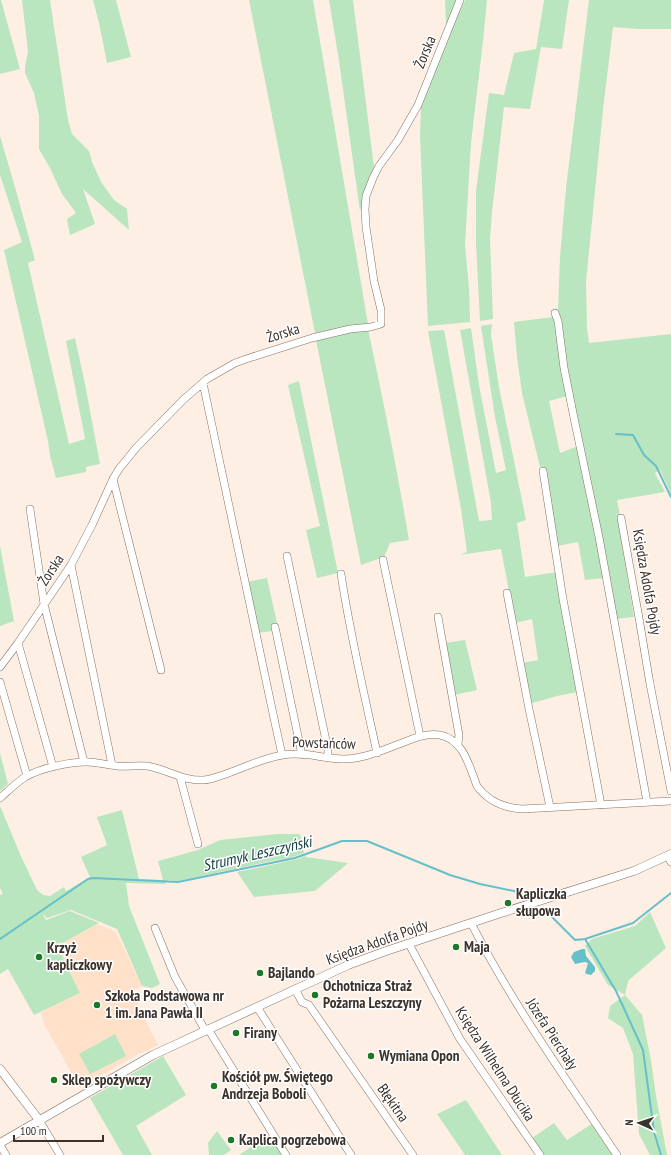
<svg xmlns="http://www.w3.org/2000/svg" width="671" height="1155" viewBox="0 0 671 1155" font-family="'PT Sans Narrow',sans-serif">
<rect width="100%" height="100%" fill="#feefe5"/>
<path fill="#ffe0c9" d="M98,924l18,8 26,54 -11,5 27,54 -22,10 -56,33 -36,-64 -3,-12 39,-19 -23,-47z"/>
<path fill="#b9e6be" d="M0,0h1l19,69 -20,5z
M22,0h28l18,120 4,14 17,17 3,11 9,20 13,18 13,9 2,21 -46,-41 12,35 -25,11 -3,-16 9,-6 -14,-19 -12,-26 -11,-19v-33l-5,-23 -9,-20v-6l3,-16z
M93,0h23l15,57 -24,6 -8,-40z
M249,0h64l55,324 -53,9z
M329,0h24l21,167 -14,44 -21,-150z
M445,0h12l-11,25z
M465,0h22l-4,41 -12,102 -6,102 4,43 1,34 -42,4 -8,-190 1,-29 35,-88z
M544,0h25l-7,49 -21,-2 -11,62 -26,-2 -12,105 -2,27 3,80 -13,2 -4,-78v-52l13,-98 15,2 10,-42 22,-4z
M589,0h82v29h-35l-23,-2 -10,83 -17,172 1,46 2,15 82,-9v160l-11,-24 -5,3 10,19 -48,8 3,15h-3l17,102 -18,2 -45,-225 -11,-78 -2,-5 2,-54 6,-69z
M0,136l17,58 18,66 -7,3 41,181 16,-5 -19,-98 9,-3 10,46 15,80 -14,3v5l-30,6 -6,-22 -2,-15 -44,-191 18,-8 -22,-67z
M553,317l2,3 12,76 -18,5 11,52 18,-7 27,132 -20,2 -7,-38 -21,4 -11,-77 -6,-2 -18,-74 -5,-36 -3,-35z
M492,324l-1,11 8,52 27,133 -9,3 8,54 32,-5 21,120 -21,4 -28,8 -7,-41 16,-3 -6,-41 -17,4 -14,-74 -42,6 8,-3 -6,-43 -33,-178 16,-1 35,191 13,-1 -1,-17 -31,-173 11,-2 8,57 17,88 10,-3 -11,-53 -14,-91z
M368,329c15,70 29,140 41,211l-19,3 -6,14 -23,8 -45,-225 23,-6z
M299,381l39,192 -21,5 -11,-48 14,-4 -32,-141z
M0,546l14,75 -14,5z
M267,578l10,45 -5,2 1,6 -16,2 -11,-51z
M465,640l12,50 -23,5 -10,-52z
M0,753l8,31 -8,7z
M0,806l20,48 17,36 6,5 7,1 14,-9 2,4 24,-14 -9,-20 26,-12 -10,-28 25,-7 17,69 24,1 -5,-19 40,-11 22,-10 57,-6h23l4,19 -15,5 -17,3 -94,20 -10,-1 -3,4 -39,-1 3,23 31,78 -8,4 -10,-2 -25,-57 -46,-19 -24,8 -5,-5 4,7 24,-9 29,12 -42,23 23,47 -46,22 -26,-46 -8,5v-79l3,-1 -3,-6z
M305,856l1,1 42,6 -33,28 -61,6 -17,-25 61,-13z
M650,912l16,36 -38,33 -3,14 17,20 9,45 5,36 11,59h-17l-11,-21 -6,-80 -10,-26 -15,-10 2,-12 15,-11 -17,-10 -23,-39 7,-7 43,-13z
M115,1034l11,22 -36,18 -11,-20z
M163,1056l23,39 -50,31 16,29h-29l-33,-57z
M466,1100l36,55h-37l-28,-41z
M554,1123l13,17 26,-17 21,32h-71l-11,-17z
M217,1131l14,19 -7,5h-15l-1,-12z
M271,1134l13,21h-45z"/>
<path fill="#65c0ca" d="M582,949h3l1,7 9,11v4l-4,4 -4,-1 -2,-1 3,-10 -3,-1 -10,2 -4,-7 3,-5z"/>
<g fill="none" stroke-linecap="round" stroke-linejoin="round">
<path stroke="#65c0ca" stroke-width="2" d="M616,434l17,1 11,20 12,11 15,31
M531,909l5,6 11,-3 28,28 10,-1 48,-16 38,-30
M0,939l88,-60 5,-1 85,4 117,-24 47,-17h25l83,34 30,9 34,7 13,6
M585,939l31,52 27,59 11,82 7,23"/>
<g stroke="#857061" stroke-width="8">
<path id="minor" d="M555,313l3,8 6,47 10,50 25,119 48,265
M203,383l72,340 7,32
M543,471l20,128 38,206
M113,479l48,191
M30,509l14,95 40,158
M621,518l18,100 11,66 21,107
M287,556l41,194v8
M383,560l37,176
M71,565l41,200
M341,574c9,60 23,119 36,179
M507,593l22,116 21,98
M438,617l21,118 -1,9
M275,627l27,128
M18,643l35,124
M0,667l18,-24 53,-78 21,-40 21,-46 6,-10 17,-21 47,-48 24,-21 28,-16 11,-4 66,-21 38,-9 21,-2 10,-3v-14l-7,-29 -8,-54 -1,-18 1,-13 7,-18 6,-12 19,-26 20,-35 42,-105
M0,682l27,94
M180,777l18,67
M0,798c8,-7 16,-15 25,-21 16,-9 44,-15 62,-15 10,0 20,3 30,4 10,1 20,-1 30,0 19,3 36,15 56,14 7,0 13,-3 20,-5 20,-7 40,-17 60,-20 20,-4 41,4 61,4 20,0 39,-9 58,-16 12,-5 24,-10 38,-8 24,5 29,31 37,51 11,15 27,22 45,23l149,-8
M667,856l4,6
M471,923c42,82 95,156 146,232
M155,928l20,49 30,53
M409,944l51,95 80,116
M295,989l7,13 7,3 104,150
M257,1007l94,148
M208,1029l78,126
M39,1120l21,35
M0,1145l6,10"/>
</g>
<g stroke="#857061" stroke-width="9">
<path id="tertiary" d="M0,1069l39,51
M0,1143l153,-88 195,-90 38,-14 112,-37 136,-43 37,-17"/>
</g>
<use href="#minor" stroke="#fff" stroke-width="7"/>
<use href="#tertiary" stroke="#fff" stroke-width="8"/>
</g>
<g fill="#1e7927" stroke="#fff" stroke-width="1.5">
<circle cx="508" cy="903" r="4"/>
<circle cx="456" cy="947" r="4"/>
<circle cx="39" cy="957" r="4"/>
<circle cx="260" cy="973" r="4"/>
<circle cx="315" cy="995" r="4"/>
<circle cx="97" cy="1005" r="4"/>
<circle cx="236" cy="1033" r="4"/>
<circle cx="371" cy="1056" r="4"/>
<circle cx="54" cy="1080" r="4"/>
<circle cx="214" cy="1086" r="4"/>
<circle cx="231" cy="1140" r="4"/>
</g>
<g text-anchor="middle" stroke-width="3" stroke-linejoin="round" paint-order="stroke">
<g font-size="15" fill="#3b322b" stroke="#fff">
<text transform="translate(425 52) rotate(-68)" y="5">Żorska</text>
<text transform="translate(283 333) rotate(-17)" y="5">Żorska</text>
<text transform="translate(51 570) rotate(-57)" y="5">Żorska</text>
<text transform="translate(647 582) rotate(80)" y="5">Księdza Adolfa Pojdy</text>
<text transform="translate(324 743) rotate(2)" y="5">Powstańców</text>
<text transform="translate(377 942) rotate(-20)" y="5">Księdza Adolfa Pojdy</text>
<text transform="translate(552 1034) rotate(57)" y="5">Józefa Pierchały</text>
<text transform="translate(495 1064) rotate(57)" y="5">Księdza Wilhelma Dłucika</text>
<text transform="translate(393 1103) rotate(55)" y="5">Błękitna</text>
</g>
<g font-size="15" font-weight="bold" fill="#3b322b" stroke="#fff" text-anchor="start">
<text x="516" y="899">Kapliczka<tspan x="516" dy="17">słupowa</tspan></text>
<text x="464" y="952">Maja</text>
<text x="47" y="953">Krzyż<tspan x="47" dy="17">kapliczkowy</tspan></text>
<text x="268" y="978">Bajlando</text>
<text x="323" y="991">Ochotnicza Straż<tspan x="323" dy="17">Pożarna Leszczyny</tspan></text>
<text x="105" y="1001">Szkoła Podstawowa nr<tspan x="105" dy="17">1 im. Jana Pawła II</tspan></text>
<text x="244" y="1038">Firany</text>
<text x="379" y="1061">Wymiana Opon</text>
<text x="222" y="1082">Kościół pw. Świętego<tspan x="222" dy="17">Andrzeja Boboli</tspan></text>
<text x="62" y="1085">Sklep spożywczy</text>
<text x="239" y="1145">Kaplica pogrzebowa</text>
</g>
<g font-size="16" font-style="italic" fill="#174246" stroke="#fff">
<text transform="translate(257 853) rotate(-13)" y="6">Strumyk Leszczyński</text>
</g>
</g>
<g transform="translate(639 1123) rotate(273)" stroke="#ffffff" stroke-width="3" paint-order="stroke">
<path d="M0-3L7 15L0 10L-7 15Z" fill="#3b322b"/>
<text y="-6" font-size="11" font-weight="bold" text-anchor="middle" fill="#3b322b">N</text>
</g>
<path d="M14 1135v6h89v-6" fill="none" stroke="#3b322b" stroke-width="2"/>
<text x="20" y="1135" font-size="12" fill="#3b322b" stroke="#ffffff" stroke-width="3" paint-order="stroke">100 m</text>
</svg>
